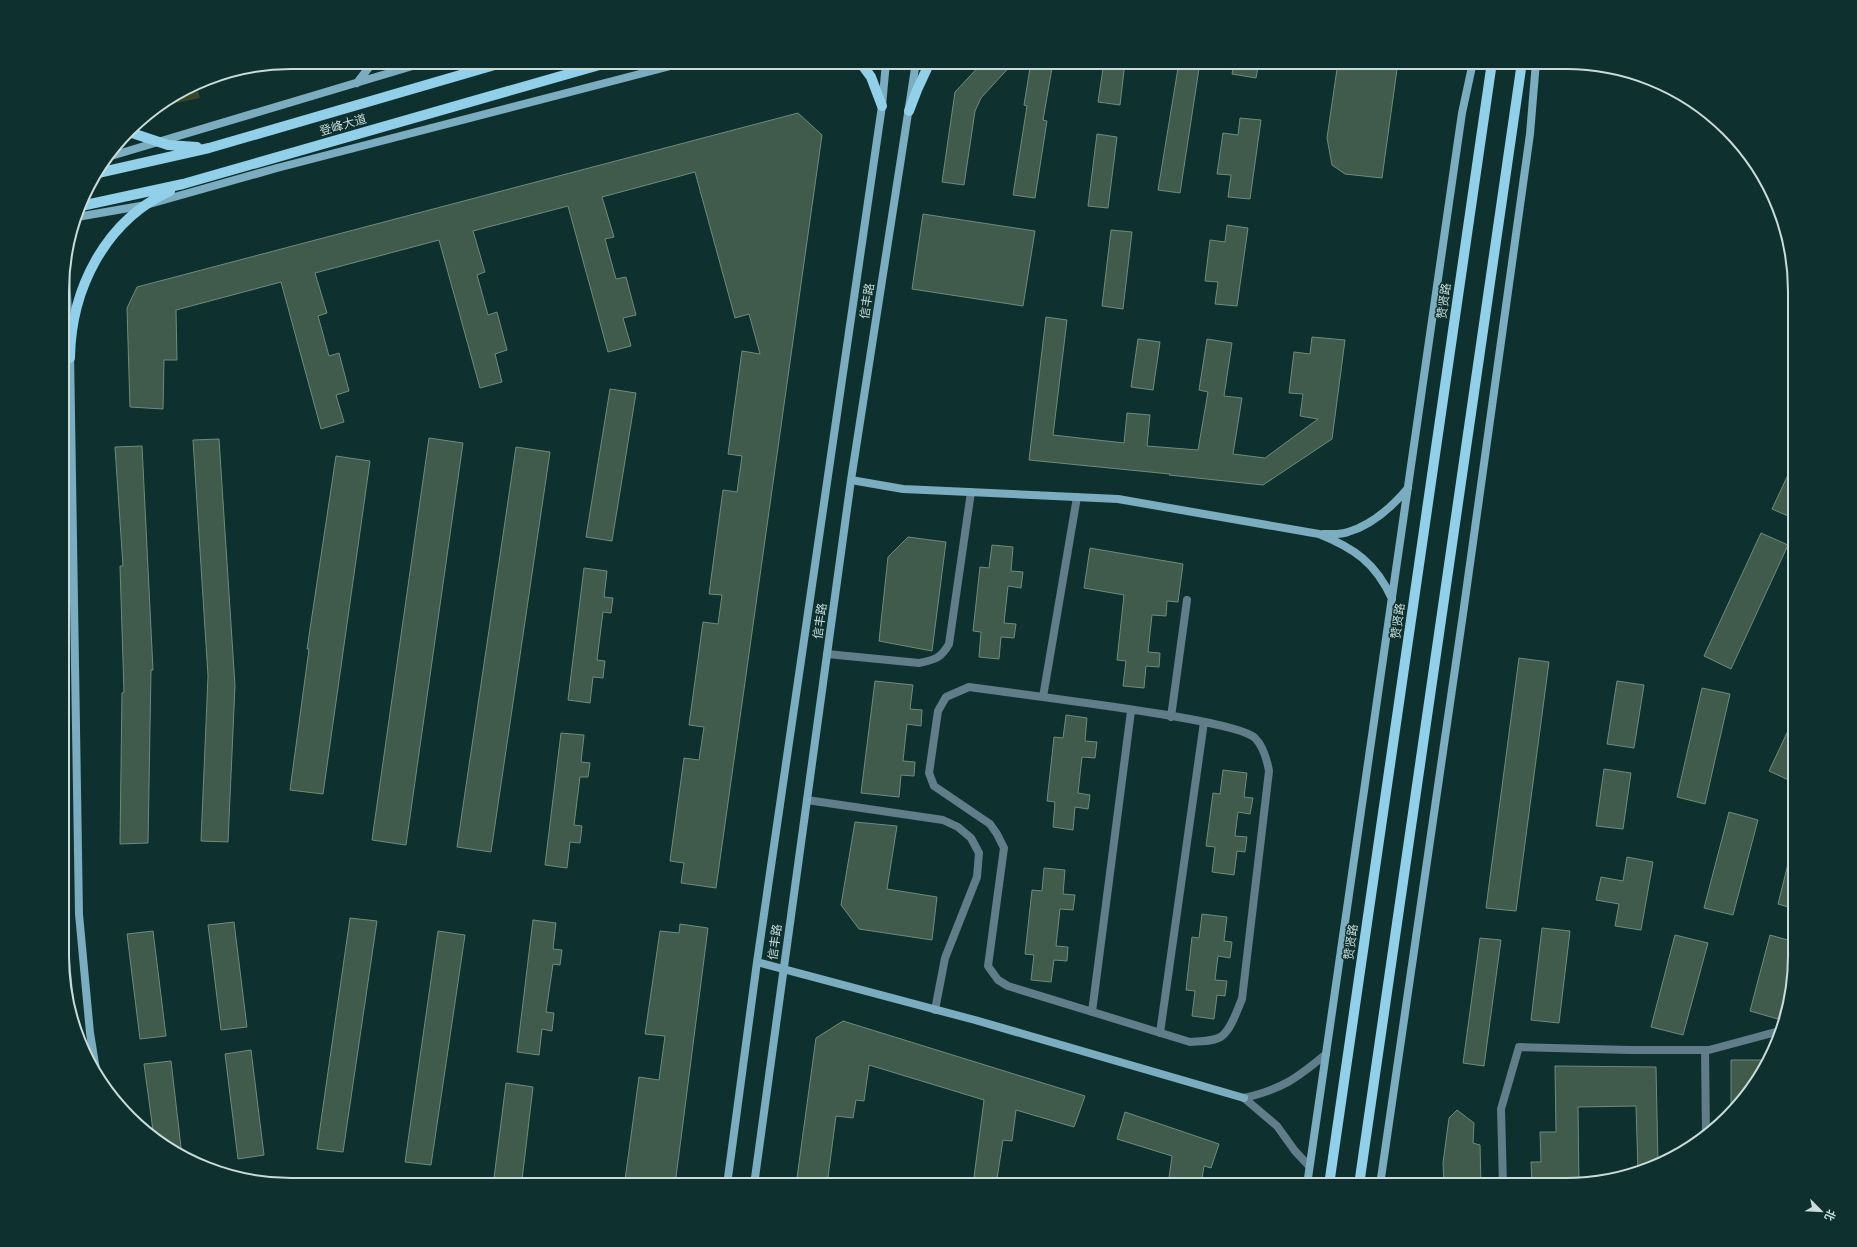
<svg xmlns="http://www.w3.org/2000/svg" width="1857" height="1247" viewBox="0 0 1857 1247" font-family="'Nunito Sans','Noto Sans SC',sans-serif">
<rect width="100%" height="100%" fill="#0e312f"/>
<path fill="#374624" d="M196,84l4,14 -40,8z"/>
<path fill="#405a4c" stroke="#6f8b7b" d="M983,62h31l-33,36 -6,13 -11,74 -22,-3 13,-90z
M1031,62h22l-10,58 4,1 -12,77 -22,-3 14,-89 -3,-1z
M1104,62h21l-5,43 -22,-3z
M1179,62h21l-20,131 -22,-3z
M1234,62h25l-3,16 -24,-4z
M1338,62h60l-16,116 -37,-4 -13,-9 -5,-27z
M798,113l24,22 -106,753 -35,-5 3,-20 -14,-2 14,-103 15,2 5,-33 -15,-2 14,-103 15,2 4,-29 -13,-1 14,-104 14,2 5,-36 -14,-2 14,-103 18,3 -11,-40 -14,4 -40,-146 -93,25 12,40 -9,2 11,40 10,-2 10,38 -13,3 8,28 -23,6 -40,-146 -95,25 12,41 -8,3 11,40 9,-3 10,38 -12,4 7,28 -22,6 -41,-148 -124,33 12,40 -9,3 11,40 10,-3 10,38 -13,4 8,27 -23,7 -40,-147 -105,28 1,50h-13l-1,49 -33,-2 -3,-99 10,-21z
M1240,118l21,2 -11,79 -22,-2 3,-22 -14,-1 6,-41 15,2z
M1097,134l20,3 -9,71 -20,-2z
M923,214l112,17 -12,75 -111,-17z
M1227,225l21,3 -11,78 -22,-2 3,-22 -13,-1 5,-41 15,2z
M1111,230l21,2 -9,77 -21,-3z
M1046,317l21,3 -14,115 71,8 3,-30 23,2 -3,31 51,4 10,-58 -9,-2 8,-51 25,4 -8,53 18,2 -9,56 32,4 53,-39 -18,-3 3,-22 -14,-1 5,-41 16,2 2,-17 33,3 -13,99 -69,46 -94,-10 1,-1 -141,-14z
M1138,339l22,3 -7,48 -22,-3z
M610,389l26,4 -24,148 -26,-4z
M429,438l34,5 -57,402 -34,-5z
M219,439l16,247 -7,156 -27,-1 7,-165 -15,-236z
M142,446l11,224h-2l-3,173 -28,1 2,-151 2,-1 -4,-126h3l-8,-119z
M516,447l34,5 -59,400 -34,-5z
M336,456l34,5 -47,333 -33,-4 19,-141h-2z
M1795,460v59l-23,-10z
M1761,533l27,12 -57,124 -27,-13z
M908,537l38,5 -14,109 -53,-10 9,-84z
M992,545l21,2 -2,24 12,1 -2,16 -13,-2 -4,37 12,1 -2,14 -13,-1 -2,22 -20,-2 2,-25 -8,-1 7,-64 9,1z
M1090,548l93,16 -5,38 -11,-1 -1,15 -14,-1 -4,37 12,1 -1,14 -13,-1 -2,22 -21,-2 3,-25 -9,-1 7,-65 -40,-7z
M584,568l23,3 -3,26 9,1 -2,15 -8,-1 -6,48 8,1 -2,17 -10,-1 -3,26 -22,-3z
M1519,658l30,4 -33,249 -30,-3z
M875,681l38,4 -3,24 12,1 -1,16 -14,-2 -4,37 12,1 -1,14 -13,-1 -2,22 -38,-4z
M1617,681l27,4 -10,63 -27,-4z
M1702,688l28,6 -25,110 -28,-7z
M1066,715l21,3 -2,23 12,1 -2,16 -13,-1 -4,36 12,2 -2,14 -13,-2 -2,23 -20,-3 2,-25 -8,-1 7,-64 9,1z
M1795,716v67l-26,-12z
M561,733l23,2 -3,27 9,1 -2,14h-8l-6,48 8,1 -2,17 -10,-1 -3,26 -22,-3z
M1604,769l27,4 -8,56 -27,-3z
M1223,770l24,3 -3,24 9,1 -3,16 -12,-2 -3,24 12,1 -2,15 -8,-1 -3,24 -22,-3 3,-25 -9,-1 7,-53 7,1z
M1729,812l29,8 -25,95 -29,-7z
M855,822l42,4 -10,63 50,8 -5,43 -73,-11 -18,-24z
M1790,856l5,1v52l-17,-5z
M1627,857l26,5 -12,68 -26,-4 4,-22 -23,-4 5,-23 22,4z
M1044,868l21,2 -2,24 12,1 -2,15 -13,-1 -4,37 12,1 -1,14 -13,-1 -3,22 -20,-2 3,-25 -9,-1 7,-64 10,1z
M1202,914l25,3 -3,24 8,1 -2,16 -12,-2 -3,24 12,1 -2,15 -8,-1 -3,24 -22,-3 3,-25 -9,-1 6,-53 7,1z
M350,918l27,3 -34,231 -26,-3z
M533,920l23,3 -3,26 9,1 -2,15 -7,-1 -7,48 8,1 -2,18 -10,-2 -3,26 -22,-3z
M234,922l13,105 -26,3 -13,-105z
M680,924l28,4 -33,257h-30v-2l-20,-3 14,-103 20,3 6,-44 -20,-2 15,-103 19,2z
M1542,928l28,3 -11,92 -28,-3z
M153,931l13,105 -26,3 -13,-105z
M438,931l27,4 -34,230 -26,-3z
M1675,935l33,8 -25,92 -32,-8z
M1770,935l25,7v16l-17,61 -28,-8z
M1480,938l21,2 -17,126 -21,-3z
M843,1021l242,75 -11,31 -58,-17 -4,31 -9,-1 -7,45h-23l11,-85 -115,-35 -5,36 -8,-1 -3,18 -17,-2 -9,69h-31l20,-147z
M251,1050l13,105 -26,4 -13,-105z
M1731,1060h33v8l-8,16 -25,28z
M171,1061l11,95 -18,-10 -10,-8 -10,-74z
M1555,1066l101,1 2,97 -20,8 -2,-66 -58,1 1,78h-47l-1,-23h10l-1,-30h16z
M506,1083l27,4 -11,93 -28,-2z
M1457,1110l17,13 -1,20 7,2 1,40h-37l-1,-22 6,-45z
M1125,1112l94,32 -8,24 -7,-2 -3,19h-33l4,-29 -55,-17z"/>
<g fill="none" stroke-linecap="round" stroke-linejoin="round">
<path stroke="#607d89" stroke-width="8" d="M827,654l92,9c16,-3 22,-5 30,-19l22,-152
M1043,697c33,5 195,24 212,41 8,8 12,22 14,33l-27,228c-5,11 -10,29 -20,37 -8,6 -22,5 -32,6l-182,-56 -10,-6 -10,-14 16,-118 -7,-14 -7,-10 -56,-38 -5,-13 9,-62 8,-14 23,-10 74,10 34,-200
M1171,717l16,-117
M807,800l136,20 15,7 13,11 8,15 -2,24 -32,81 -10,52
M1092,1012l39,-301
M1160,1033l44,-311
M1705,1050l1,86
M1503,1185l-2,-76 18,-62 111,3h79l74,-20"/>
<path stroke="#607d89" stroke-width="8" d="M1244,1098l33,28 18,25 14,15
M1244,1098c38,-9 52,-19 82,-44"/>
<path stroke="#7cacbf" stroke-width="8" d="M357,83l16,-21
M111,156l315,-94
M77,217l69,-12 131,-37 409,-106
M65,256l4,76
M70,352l9,562 11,119 7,43
M851,480l52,9 215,10 201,35c35,14 57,29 73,65
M1323,534c8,0 18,1 25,-2 24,-7 44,-25 60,-44
M64,941l6,62
M757,962l218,58 269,78
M727,1185l30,-223 125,-856 4,-44
M754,1185l97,-705 65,-418
M1307,1185l155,-1072 11,-51
M1380,1185l83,-571 67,-480 6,-72"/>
<path stroke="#92d0e9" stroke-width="10" d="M860,62l11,15 11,29
M909,111l8,-21 13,-28
M129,132l39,13 29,2
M98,173l111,-25 296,-86
M81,206l102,-22 427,-122
M70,358c1,-69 35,-137 100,-167
M1329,1185l163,-1123
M1359,1185l163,-1123"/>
</g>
<g text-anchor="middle" stroke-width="3" stroke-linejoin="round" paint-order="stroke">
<g font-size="12" fill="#c9dbda" stroke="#0e312f">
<text transform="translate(343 125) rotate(-16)" y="4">登峰大道</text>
<text transform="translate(867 301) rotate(-81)" y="4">信丰路</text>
<text transform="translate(1444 301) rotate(-82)" y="4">赞贤路</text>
<text transform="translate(820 621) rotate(-82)" y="4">信丰路</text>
<text transform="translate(1398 621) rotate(-82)" y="4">赞贤路</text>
<text transform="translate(775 942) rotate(-82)" y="4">信丰路</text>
<text transform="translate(1351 942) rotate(-82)" y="4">赞贤路</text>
</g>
</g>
<path d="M0 0H1857V1247H0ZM291 69H1566A222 222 0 0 1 1788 291V956A222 222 0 0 1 1566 1178H291A222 222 0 0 1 69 956V291A222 222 0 0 1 291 69Z" fill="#0e312f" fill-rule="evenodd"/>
<path fill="none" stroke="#c9dbda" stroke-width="2" d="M291 69H1566A222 222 0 0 1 1788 291V956A222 222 0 0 1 1566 1178H291A222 222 0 0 1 69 956V291A222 222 0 0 1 291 69Z"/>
<g transform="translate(1821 1211) rotate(114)" stroke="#0e312f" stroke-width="3" paint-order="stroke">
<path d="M0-3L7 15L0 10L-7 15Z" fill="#c9dbda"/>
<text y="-6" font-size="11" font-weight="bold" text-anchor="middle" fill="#c9dbda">北</text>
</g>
</svg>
